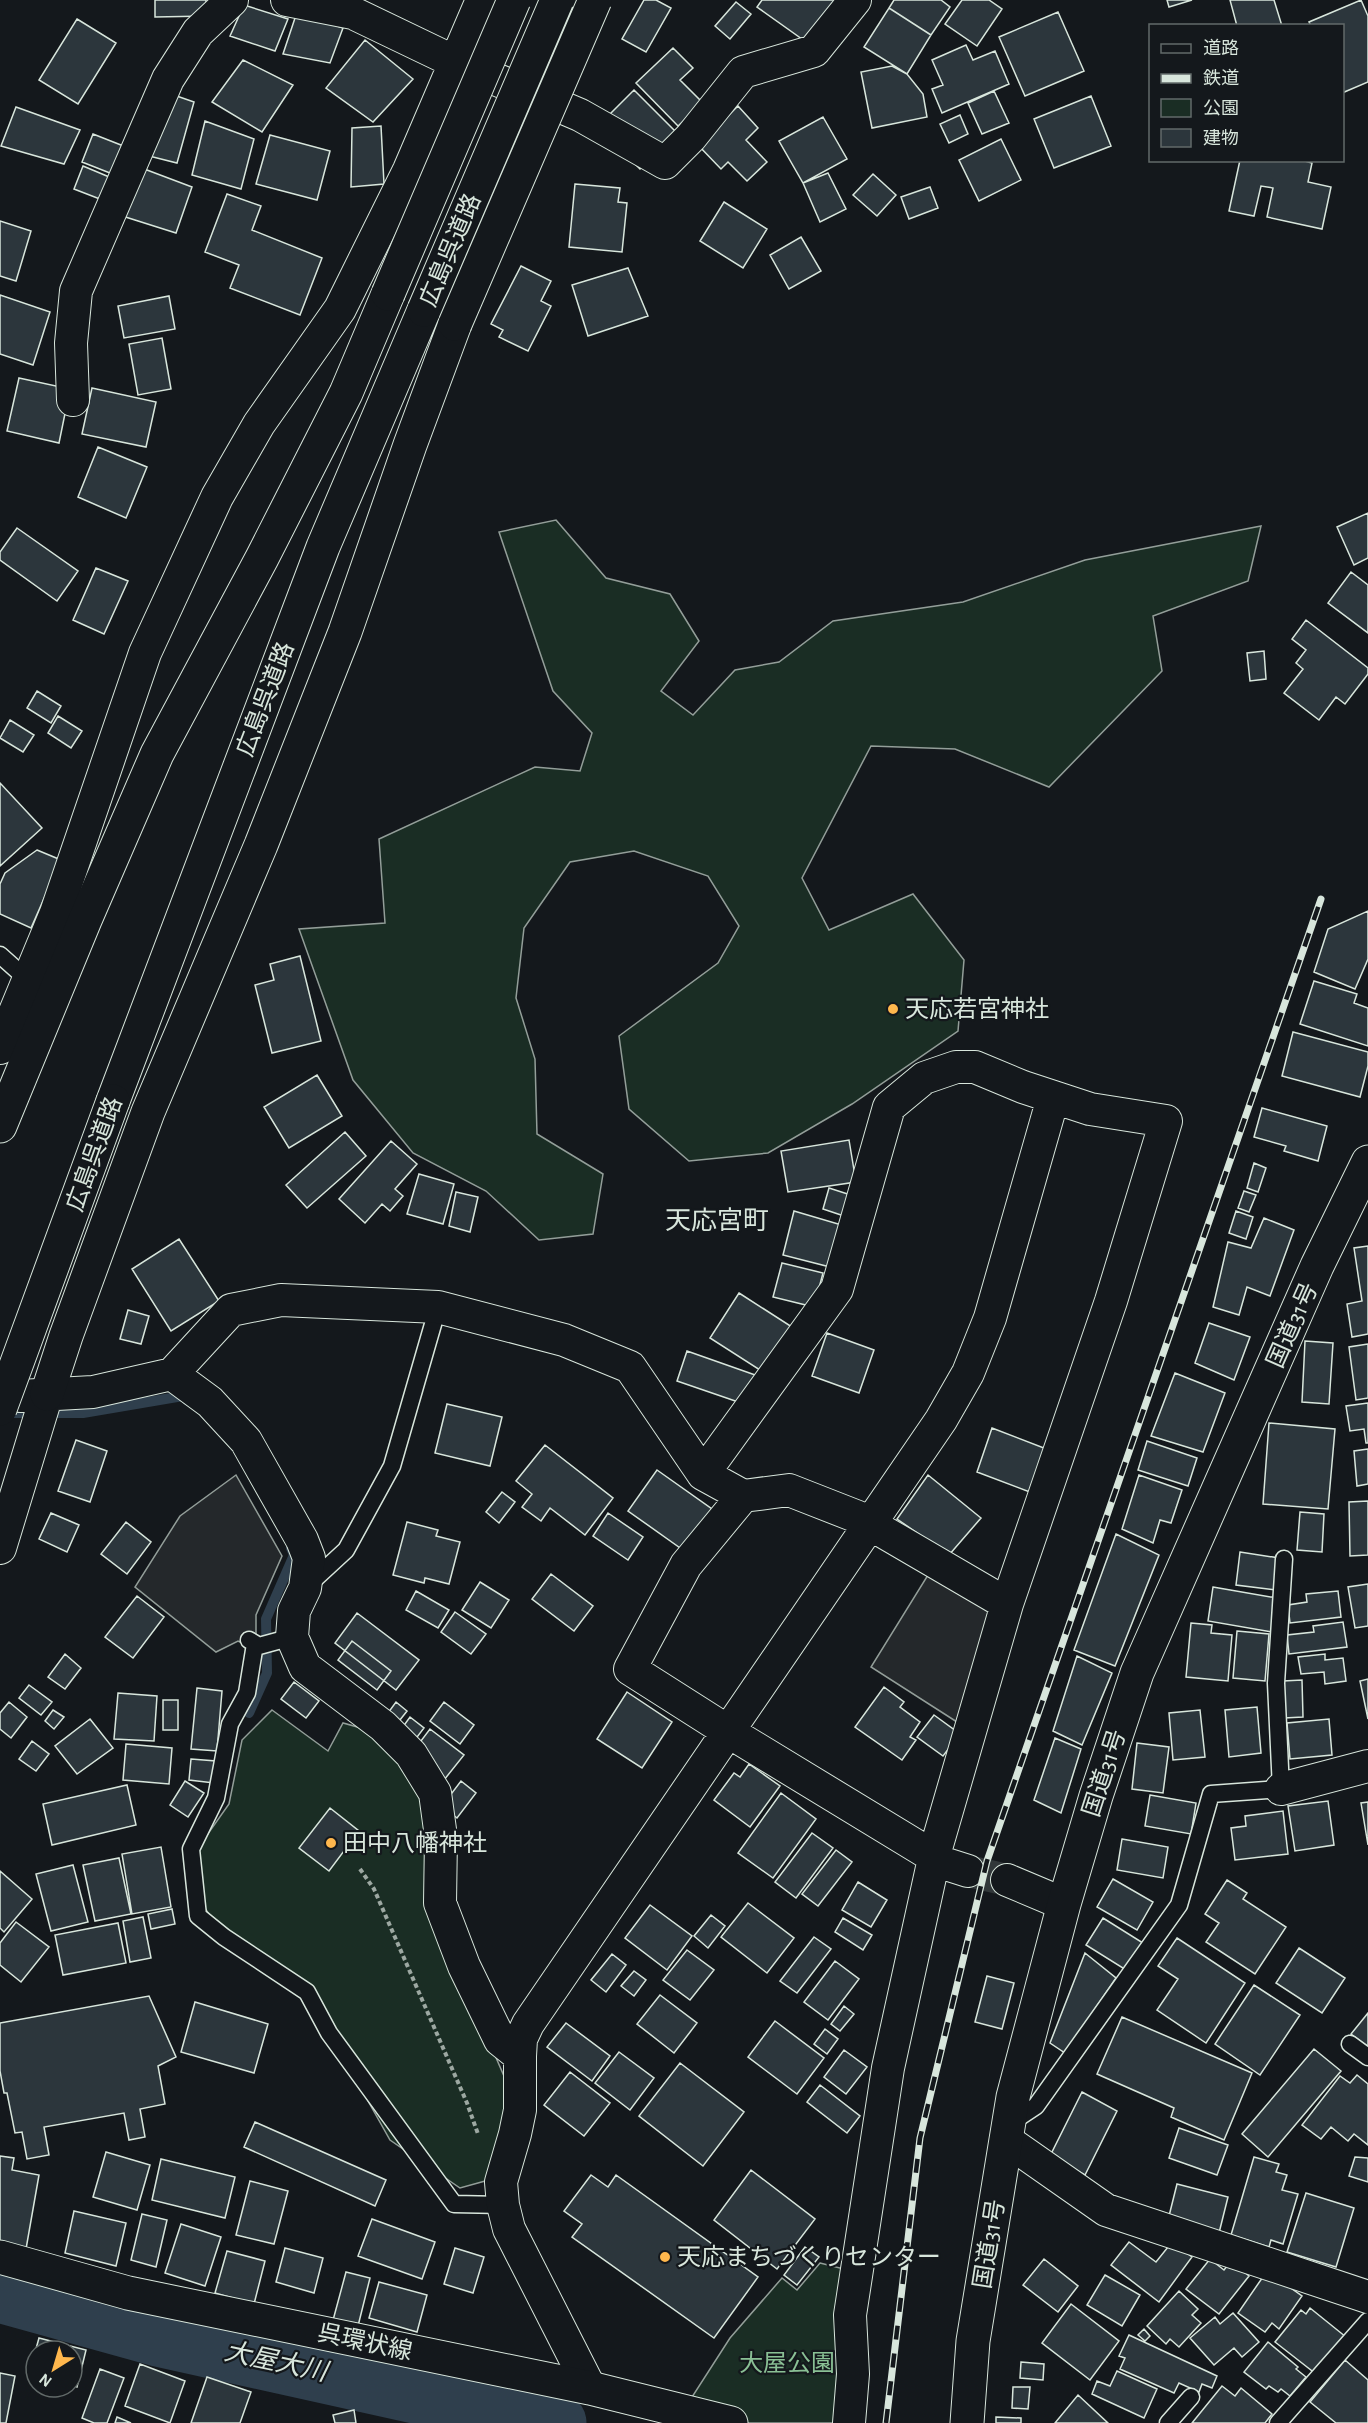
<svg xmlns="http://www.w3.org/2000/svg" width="1368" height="2423" viewBox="0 0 1368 2423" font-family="'Alegreya Sans','Noto Sans JP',sans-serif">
<rect width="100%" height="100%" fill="#14181c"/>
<path fill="#1a2d24" stroke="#939e99" stroke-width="1.5" d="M556,520l50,58 64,16 29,47 -38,50 32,24 42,-45 44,-8 54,-41 130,-19 122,-42 176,-34 -13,55 -95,35 9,55 -113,116 -94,-38 -84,-3 -69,132 27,52 84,-36 51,66 -6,71 -106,73 -84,49 -79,8 -60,-52 -10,-73 99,-73 21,-37 -31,-50 -74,-25 -64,11 -46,66 -8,70 19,61 2,75 66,40 -10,60 -54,6 -53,-49 -73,-38 -60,-73 -54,-151 86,-6 -6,-84 156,-72 45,4 12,-38 -39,-42 -54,-159z
M272,1710l56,41 15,-28 32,9 43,54 11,67 2,55 76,175 7,90 -54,15 -70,-48 -90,-160 -76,-43 -33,-50 9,-42 29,-41 13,-64z
M820,2263l32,8 -7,152h-96l-31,-7 -26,-19 38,-59 52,-60 15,12z"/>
<path fill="#24282b" stroke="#939e99" stroke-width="1.5" d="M236,1475l46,81 -26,59v22l-14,6 -4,-2 -22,11 -81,-65 45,-71z
M936,1562l63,37 -42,123 -86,-55z"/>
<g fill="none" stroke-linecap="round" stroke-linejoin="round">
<path stroke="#2f3f4d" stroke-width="10" d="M3,1413h80l100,-17 5,5
M249,1713l18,-40 -1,-54 28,-64 -3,-7"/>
<path stroke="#2f3f4d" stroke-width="63" d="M0,2291l158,44 397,88"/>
</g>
<path fill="#2c363c" stroke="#d8e6dc" stroke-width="1.5" d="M155,0h51l1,16 -52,1z
M644,0h12l15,8 -25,44 -24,-13z
M762,0h79l-32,44 -52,-37z
M894,0h47l9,7 -19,28 -42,-27z
M962,0h27l13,9 -25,37 -32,-22z
M1167,0h25l-23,7z
M1230,0h44l8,26h-45z
M1361,0l7,16v66l-26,11v-67h-31l-2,-4z
M736,2l15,12 -21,25 -15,-13z
M244,5l44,14 -13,32 -45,-15z
M889,8l42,27 -24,39 -43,-27z
M297,12l46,16 -13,35 -47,-9z
M1058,12l26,59 -59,25 -26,-59z
M77,19l39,24 -38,61 -39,-24z
M365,40l48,39 -40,43 -47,-34z
M966,45l7,15 22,-9 14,33 -67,29 -10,-24 11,-4 -11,-25z
M673,48l20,20 -13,12 23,23 -25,23 -42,-43z
M243,60l50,25 -31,47 -50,-30z
M892,66l15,8 16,20 4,23 -55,11 -11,-56z
M634,90l43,43 -37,36 -20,-20 12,-13 -22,-22z
M994,91l15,32 -27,11 -14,-31z
M171,94l23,8 -17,61 -28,-7z
M1091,96l20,50 -57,22 -20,-49z
M738,106l20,22 -12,12 21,22 -20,19 -19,-19 -7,7 -23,-24z
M16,107l64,23 -16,34 -63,-18z
M960,115l8,19 -19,9 -9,-19z
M823,117l24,42 -44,24 -24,-42z
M205,121l49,18 -13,50 -49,-14z
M381,126l3,58 -33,3 1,-59z
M93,134l33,13 -11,28 -33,-13z
M270,135l60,16 -13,49 -61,-16z
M1001,139l20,41 -42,21 -20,-41z
M1240,160h61l11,3 -4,19 23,5 -9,42 -55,-12 6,-29 -12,-2 -7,30 -25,-5z
M83,166l31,13 -9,22 -31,-12z
M139,167l53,20 -16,46 -60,-19z
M828,173l18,36 -26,13 -17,-39z
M873,174l23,21 -19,21 -24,-21z
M575,184l45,4 -2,14 9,1 -5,49 -53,-5z
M930,187l8,21 -29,11 -8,-22z
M227,194l34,12 -9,24 70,28 -22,57 -70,-27 9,-23 -34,-13z
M724,202l43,27 -24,39 -43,-27z
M0,221l31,10 -15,50 -16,-5z
M801,237l20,34 -32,18 -19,-34z
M521,266l30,15 -10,20 10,5 -23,45 -29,-14 4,-7 -12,-6z
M628,268l20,48 -60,20 -16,-51z
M0,295l50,17 -17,53 -33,-11z
M169,296l6,33 -51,9 -6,-32z
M162,338l9,51 -33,6 -9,-51z
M19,378l51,11 -11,54 -52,-12z
M92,388l64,14 -10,45 -64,-13z
M98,447l49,20 -21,51 -48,-21z
M1368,513v45l-14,7 -17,-38z
M17,528l61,43 -21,30 -57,-41v-8z
M96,568l32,13 -24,53 -31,-14z
M1351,572l17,13v48l-40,-30z
M1306,620l62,48v6l-23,30 -9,-7 -17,23 -35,-27 19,-24 -7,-6 10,-13 -14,-11z
M1264,651l2,28 -16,2 -3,-28z
M37,691l24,15 -10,17 -24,-15z
M58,716l24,15 -11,17 -23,-15z
M10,720l24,15 -11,17 -23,-14z
M0,783l42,45 -42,38z
M37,850l24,10 -30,68 -31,-14v-30l5,-11z
M1368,911v48l-13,30 -41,-17 14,-43z
M300,956l21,85 -49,12 -17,-68 19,-5 -4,-16z
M1314,981l43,13 -3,9 14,5v38l-68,-22z
M1293,1032l75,20v14l-8,31 -78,-21z
M317,1075l25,41 -53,32 -25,-41z
M1262,1108l65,18 -9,35 -34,-10 2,-5 -32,-9z
M345,1132l21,24 -59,52 -21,-23z
M849,1140l7,42 -68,10 -7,-41z
M391,1141l26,23 -22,25 8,7 -13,15 -8,-7 -17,19 -26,-24z
M1254,1163l12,5 -8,24 -11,-4z
M419,1174l35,10 -11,40 -36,-10z
M829,1188l28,9 -7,21 -27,-9z
M1244,1191l12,4 -7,17 -11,-4z
M456,1192l22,5 -8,35 -21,-6z
M794,1211l51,15 -11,42 -51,-13z
M1236,1211l17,6 -7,22 -17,-6z
M1264,1218l30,12 -24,66 -23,-9 -8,28 -26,-8 15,-65 23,6z
M179,1239l40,62 -48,30 -39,-62z
M1368,1246v88l-16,3 -5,-33 15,-3 -8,-53z
M782,1263l41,10 -9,34 -41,-10z
M739,1293l53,34 -29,45 -53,-34z
M128,1310l21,6 -8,28 -21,-5z
M1209,1323l41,14 -16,43 -39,-17z
M827,1333l47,17 -15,43 -47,-17z
M1305,1341l28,2 -4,61 -27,-2z
M1368,1344v54l-12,2 -7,-53z
M687,1351l71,25 -11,29 -70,-24z
M1175,1373l50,20 -22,59 -52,-16z
M1368,1403v40h-2l-2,-14 -14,2 -4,-25z
M447,1404l55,13 -12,49 -55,-13z
M1269,1423l66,6 -7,80 -65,-5z
M992,1428l57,22 -14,44 -58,-22z
M76,1440l31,11 -17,51 -32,-11z
M1147,1441l50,17 -9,28 -50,-16z
M545,1445l68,53 -28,37 -35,-27 -9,13 -19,-14 10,-13 -16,-13z
M1368,1449v35l-11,2 -3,-35z
M657,1470l55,39 -29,41 -55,-39z
M928,1475l53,43 -32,37 -52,-36z
M1139,1475l43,15 -11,33 -11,-3 -7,23 -31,-14z
M502,1492l13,10 -16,21 -13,-11z
M1368,1501v54l-18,1 -1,-54z
M1300,1512l24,2 -2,38 -25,-2z
M51,1513l28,12 -12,27 -28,-13z
M608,1513l35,24 -15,23 -35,-24z
M126,1522l25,20 -24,32 -26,-20z
M407,1522l31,8 -2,6 24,6 -11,42 -24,-6 -1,5 -31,-8z
M1116,1534l43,21 -44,111 -41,-16z
M1240,1552l39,6 -3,32 -40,-5z
M551,1574l42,32 -19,25 -42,-32z
M480,1582l29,18 -18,28 -29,-18z
M1368,1584v42l-13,2 -7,-41z
M1213,1587l64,11 -5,34 -64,-11z
M416,1591l33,19 -11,18 -32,-18z
M1338,1591l3,26 -51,6 -2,-18 19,-3 -1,-8z
M137,1596l27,21 -31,41 -28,-21z
M455,1612l31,22 -15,20 -30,-22z
M357,1613l62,47 -23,30 -61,-47z
M1343,1622l4,25 -58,7 -2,-19 27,-3 -1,-6z
M1191,1623l21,2 -1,8 21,2 -4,46 -42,-4z
M1237,1631l32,3 -4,47 -32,-3z
M352,1641l39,30 -14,19 -39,-30z
M65,1654l16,14 -16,21 -17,-12z
M1325,1654v6l18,-2 3,23 -21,3 -1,-12 -23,2 -3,-17z
M1077,1656l35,17 -30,72 -29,-14z
M1368,1679v40l-8,-38z
M1302,1680l1,37 -19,1 -1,-37z
M294,1682l25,19 -13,17 -25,-19z
M29,1685l23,17 -11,13 -22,-17z
M884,1687l20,15 -4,5 20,15 -10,15 6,3 -14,20 -47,-33z
M197,1688l25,3 -5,60 -26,-2z
M627,1692l45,30 -30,46 -45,-29z
M118,1693l39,3 -3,45 -40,-2z
M163,1700h15v30h-15z
M9,1702l18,15 -16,21 -11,-9v-16z
M396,1702l11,9 -11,14 -11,-8z
M444,1702l30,23 -14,19 -30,-23z
M1257,1707l4,46 -32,4 -4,-47z
M53,1710l11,7 -10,12 -9,-8z
M1200,1710l5,47 -32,3 -4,-47z
M934,1715l26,19 -17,22 -26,-19z
M410,1717l14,11 -13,17 -14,-10z
M90,1719l23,29 -36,26 -22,-28z
M1329,1719l3,36 -42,4 -3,-36z
M430,1729l34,26 -20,25 -33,-26z
M1055,1738l26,11 -20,64 -27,-13z
M32,1741l17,13 -13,17 -17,-12z
M1137,1743l32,4 -6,46 -31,-4z
M126,1744l46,4 -3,36 -46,-4z
M191,1759l25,2 -2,22 -25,-3z
M749,1764l31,22 -30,41 -36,-27 20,-27 6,4z
M185,1781l19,12 -16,24 -18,-12z
M461,1781l15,12 -19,25 -15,-12z
M127,1785l9,40 -84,20 -9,-41z
M781,1793l35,26 -43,59 -35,-25z
M1150,1795l46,8 -5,31 -46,-8z
M1328,1801l6,44 -39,6 -7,-45z
M1368,1802v43l-7,-42z
M330,1808l29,23 -30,40 -30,-23z
M1283,1811l5,43 -53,6 -4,-32 15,-2 -1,-10z
M812,1833l21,15 -37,50 -21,-16z
M1122,1839l46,8 -5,31 -46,-8z
M161,1847l10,60 -39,7 -10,-60z
M836,1850l16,12 -34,44 -16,-12z
M119,1858l12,56 -36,7 -12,-56z
M73,1865l15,57 -37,9 -15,-57z
M0,1871l32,28 -28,33 -4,-4z
M1113,1879l40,23 -16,28 -40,-23z
M1227,1880l20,13 -4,6 43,28 -31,47 -49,-32 13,-19 -14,-9z
M858,1882l29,18 -16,27 -29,-17z
M748,1903l46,35 -27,35 -46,-36z
M650,1905l42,31 -25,34 -42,-32z
M172,1909l3,15 -24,5 -3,-15z
M711,1915l14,11 -17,22 -14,-12z
M143,1917l8,41 -21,4 -7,-41z
M843,1918l29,17 -9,15 -28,-18z
M1103,1918l40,25 -17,27 -40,-25z
M16,1922l33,25 -28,35 -21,-17v-22z
M118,1923l8,40 -63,12 -8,-40z
M814,1937l17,12 -34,44 -17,-12z
M1177,1938l68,45 -39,60 -49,-33 21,-31 -20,-13z
M1299,1948l46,30 -23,35 -46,-30z
M687,1950l27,20 -24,30 -27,-20z
M1085,1953l31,25 -51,75 -15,-10z
M612,1954l14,11 -20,27 -15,-12z
M835,1961l24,18 -31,41 -24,-18z
M634,1971l12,9 -12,16 -13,-10z
M987,1976l27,7 -12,46 -27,-7z
M1254,1985l46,30 -40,60 -45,-31z
M660,1995l37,28 -23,30 -37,-29z
M149,1996l27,61 -18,9 7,38 -25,5 5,28 -16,3 -5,-27 -80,14 5,28 -22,4 -5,-27 -7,1 -8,-40h-3l-4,-22v-48z
M195,2002l73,22 -14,49 -73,-21z
M844,2006l10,8 -14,17 -9,-7z
M1368,2013v34l-17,-13z
M1122,2017l130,56 -28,67 -53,-23 3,-9 -77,-34z
M775,2021l49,37 -27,36 -49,-37z
M566,2023l44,33 -18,25 -45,-34z
M825,2029l13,10 -11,15 -13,-10z
M1314,2049l27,22 -73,86 -26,-23z
M844,2050l23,17 -21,27 -22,-17z
M619,2052l35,26 -24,32 -35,-27z
M680,2063l64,49 -41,54 -64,-50z
M570,2072l40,31 -26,33 -40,-31z
M1357,2075l11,9v61l-14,-11 -6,7 -17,-14 -10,12 -19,-14 38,-49 10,7z
M820,2085l40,31 -13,17 -40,-31z
M1082,2092l35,19 -32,64 -35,-19z
M255,2122l131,58 -11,26 -131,-59z
M1179,2128l49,17 -11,30 -48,-17z
M106,2152l44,13 -13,45 -44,-13z
M0,2156l14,2 -2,12 27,5 -13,74 -26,-5z
M1254,2157l25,7 -3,8 11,3 -5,15 16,4 -15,50 -12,-4 -2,7 -38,-12z
M1355,2157l13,1v24l-19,-6z
M161,2159l74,18 -10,41 -73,-18z
M751,2170l64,49 -38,50 -63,-49z
M591,2175l17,12 8,-12 142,102 -44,61 -142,-101 10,-13 -18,-13z
M250,2181l38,10 -14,53 -38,-9z
M1177,2184l51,13 -9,36 -51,-13z
M1306,2193l48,15 -18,59 -49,-15z
M74,2211l52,12 -10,43 -51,-13z
M142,2214l25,6 -11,47 -25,-7z
M372,2219l63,23 -13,37 -64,-23z
M181,2224l40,13 -16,49 -40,-13z
M1129,2242l27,20 16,-20 20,15 -33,45 -48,-37z
M805,2247l14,10 -22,28 -13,-10z
M285,2248l38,10 -9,35 -38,-11z
M455,2248l29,9 -11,36 -29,-9z
M227,2251l38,10 -11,43 -39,-11z
M1044,2259l34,27 -20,26 -35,-27z
M1210,2259l14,11 7,-9 18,15 -30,38 -33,-25z
M1267,2271l35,25 -23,33 -7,-6 -7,9 -27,-19z
M346,2272l24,6 -13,52 -25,-6z
M1105,2275l35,20 -18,31 -35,-21z
M379,2282l48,13 -10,37 -48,-14z
M1179,2291l19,18 -6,6 9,8 -22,24 -9,-8 -4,5 -19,-18z
M1071,2304l48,37 -29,39 -48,-37z
M1310,2308l36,29 -30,37 -41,-32 26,-32 5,4z
M1233,2313l26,29 -17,15 -8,-9 -20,17 -24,-27 25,-21 5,7z
M1144,2329l6,7 -5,5 -7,-6z
M1129,2335l88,41 -5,12 -10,-4 -3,8 -20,-9 -5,10 -54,-24 5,-11 -6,-2z
M39,2338l47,12 -9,37 -5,-2v-34h-36v25l-7,-2z
M1268,2342l30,25 -2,2 10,8 -16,19 -9,-7 -3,3 -9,-6 -3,3 -22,-17z
M1345,2360l23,20v43h-32l-26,-21z
M1021,2362l23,2 -1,16 -23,-2z
M140,2364l45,17 -15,42 -45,-17z
M100,2369l24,9 -17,45h-13l-12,-5z
M1117,2371l40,18 -13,29 -52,-24 5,-13 13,5z
M0,2373l15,3 -9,47h-6z
M207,2377l44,15 -11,31h-49z
M1222,2386l13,10 6,-8 31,26 -7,9h-73z
M1013,2387h17l-2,22 -16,-1z
M1078,2395l30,28h-53z
M354,2410l2,13h-21l-2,-8z
M117,2417l14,6h-16z
M996,2417l25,1v5h-25z"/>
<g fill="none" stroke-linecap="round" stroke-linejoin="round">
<path stroke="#313739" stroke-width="32" stroke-dasharray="32 16" stroke-linecap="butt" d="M968,1871l39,9"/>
<g stroke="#d8e6dc" stroke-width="19">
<path id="lane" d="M0,955l28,25
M307,1586l39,-36 46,-84 46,-159
M249,1640l10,6 33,-9
M255,1644l-8,49 -17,31 -14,74 -25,51 7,67 26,21 83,55 22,41 125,171 49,1
M1350,2044l18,13
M1009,2124l27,-18 143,-201 32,-111 70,-5 -5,-106 8,-124
M1168,2423l23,-26
M1278,2423l90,-102"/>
</g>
<g stroke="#d8e6dc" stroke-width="34">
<path id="street" d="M287,0l66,13 102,49 125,53 85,48 26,-26 52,-65 71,-21 41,-51
M73,400l-2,-57 5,-52 92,-212 30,-47 34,-32
M0,1048l56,-135 89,-260 72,-156 42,-73 81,-115 69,-139 73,-170
M172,1374l38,28 36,39 56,99 7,18 -4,30 -11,23 -2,26 13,30 78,59 28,28 24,39 6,44 -1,66 24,63 36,74 20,16v54l-5,24 -14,48 2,23 6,24 81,159
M0,1391l20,5 73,-4 79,-18 59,-64 50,-10 157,7 126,33 66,27 73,107 40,22 46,-6 69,27 149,87
M703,1474l134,-185 52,-182 35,-29 32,-11h19l48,20 67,22 76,12 -55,180 -104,303 -70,241 -49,223 -38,247 3,59 -4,49
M743,1496l-57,69 -56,104 99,63 217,132 22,7
M0,1548l47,-154
M1281,1789l87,-23
M1007,1880l57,24
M520,2056l1,-17 7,-15 413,-604 27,-47 22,-55 63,-220
M1006,2140l100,70 262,87"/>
</g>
<g stroke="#d8e6dc" stroke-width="35">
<path id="primary" d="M0,2257l128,36 462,95 141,35"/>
</g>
<g stroke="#d8e6dc" stroke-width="35">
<path id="highway" d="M113,1101l210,-554 101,-237
M0,1126l85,-206 72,-166 105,-196 84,-165 42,-99
M47,1394l19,-58 82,-224 113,-267 84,-213 65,-187 45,-121
M967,2423l6,-82 40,-244 51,-193 32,-108 41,-123 180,-407 51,-104"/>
</g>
<path stroke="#9da8a2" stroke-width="4" stroke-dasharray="4.5 3" stroke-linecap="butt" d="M360,1869l14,20 93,214 11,31"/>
<use href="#lane" stroke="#14181c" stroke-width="16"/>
<use href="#street" stroke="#14181c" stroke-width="32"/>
<use href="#primary" stroke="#14181c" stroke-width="33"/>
<use href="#highway" stroke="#14181c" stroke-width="33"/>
<g stroke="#d8e6dc" stroke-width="7">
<path id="rail" d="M886,2423l34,-285 67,-277 334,-962"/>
</g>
<use href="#rail" stroke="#14181c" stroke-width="4.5" stroke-dasharray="14" stroke-linecap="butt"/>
<g stroke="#d8e6dc" stroke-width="35" stroke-linecap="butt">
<path id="highway-bridge" d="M388,294l126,-294
M424,310l133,-310
M455,324l140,-324
M0,1409l113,-308"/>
</g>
<use href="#highway-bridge" stroke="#14181c" stroke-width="33"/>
</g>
<g fill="#ffb74d" stroke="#14181c" stroke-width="2">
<circle cx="893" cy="1009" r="6"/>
<circle cx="331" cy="1843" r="6"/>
<circle cx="665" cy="2257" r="6"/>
</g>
<g text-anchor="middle" stroke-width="4.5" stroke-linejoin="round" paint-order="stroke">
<g font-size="24" fill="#d8e6dc" stroke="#14181c">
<text transform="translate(450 250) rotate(-67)" y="8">広島呉道路</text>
<text transform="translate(265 699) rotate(-69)" y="8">広島呉道路</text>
<text transform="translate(94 1154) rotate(-70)" y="8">広島呉道路</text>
<text transform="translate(1292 1325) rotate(-66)" y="8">国道31号</text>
<text transform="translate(1104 1773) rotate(-72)" y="8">国道31号</text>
<text transform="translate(989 2244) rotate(-81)" y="8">国道31号</text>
<text transform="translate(365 2342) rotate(12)" y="8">呉環状線</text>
</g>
<g font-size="24" fill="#d8e6dc" stroke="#14181c" text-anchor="start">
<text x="905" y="1017">天応若宮神社</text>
<text x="343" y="1851">田中八幡神社</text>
<text x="677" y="2265">天応まちづくりセンター</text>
</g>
<g font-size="24" fill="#8ac095" stroke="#14181c">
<text x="787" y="2371">大屋公園</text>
</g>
<g font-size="26" fill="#d8e6dc" stroke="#14181c">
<text x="717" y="1229">天応宮町</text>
</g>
<g font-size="26" font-style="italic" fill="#d8e6dc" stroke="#14181c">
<text transform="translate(276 2361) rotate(12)" y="9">大屋大川</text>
</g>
</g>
<rect x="1149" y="24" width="195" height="138" fill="#14181c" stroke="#626a69" stroke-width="1.5"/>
<rect x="1161" y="44" width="30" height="9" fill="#14181c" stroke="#626a69" stroke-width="1.5"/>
<text x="1203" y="54" font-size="18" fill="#d8e6dc">道路</text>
<rect x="1161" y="74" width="30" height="9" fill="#d8e6dc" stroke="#626a69" stroke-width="1.5"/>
<text x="1203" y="84" font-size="18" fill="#d8e6dc">鉄道</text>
<rect x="1161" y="99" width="30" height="18" fill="#1a2d24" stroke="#626a69" stroke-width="1.5"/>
<text x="1203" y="114" font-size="18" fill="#d8e6dc">公園</text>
<rect x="1161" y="129" width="30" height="18" fill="#2c363c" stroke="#626a69" stroke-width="1.5"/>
<text x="1203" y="144" font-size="18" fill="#d8e6dc">建物</text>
<g transform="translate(54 2369) rotate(217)"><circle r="28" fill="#14181c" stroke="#626a69" stroke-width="1.5"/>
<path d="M0-4.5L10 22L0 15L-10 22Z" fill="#ffb74d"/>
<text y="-9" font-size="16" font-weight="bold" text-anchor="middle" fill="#d8e6dc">N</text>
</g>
</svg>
